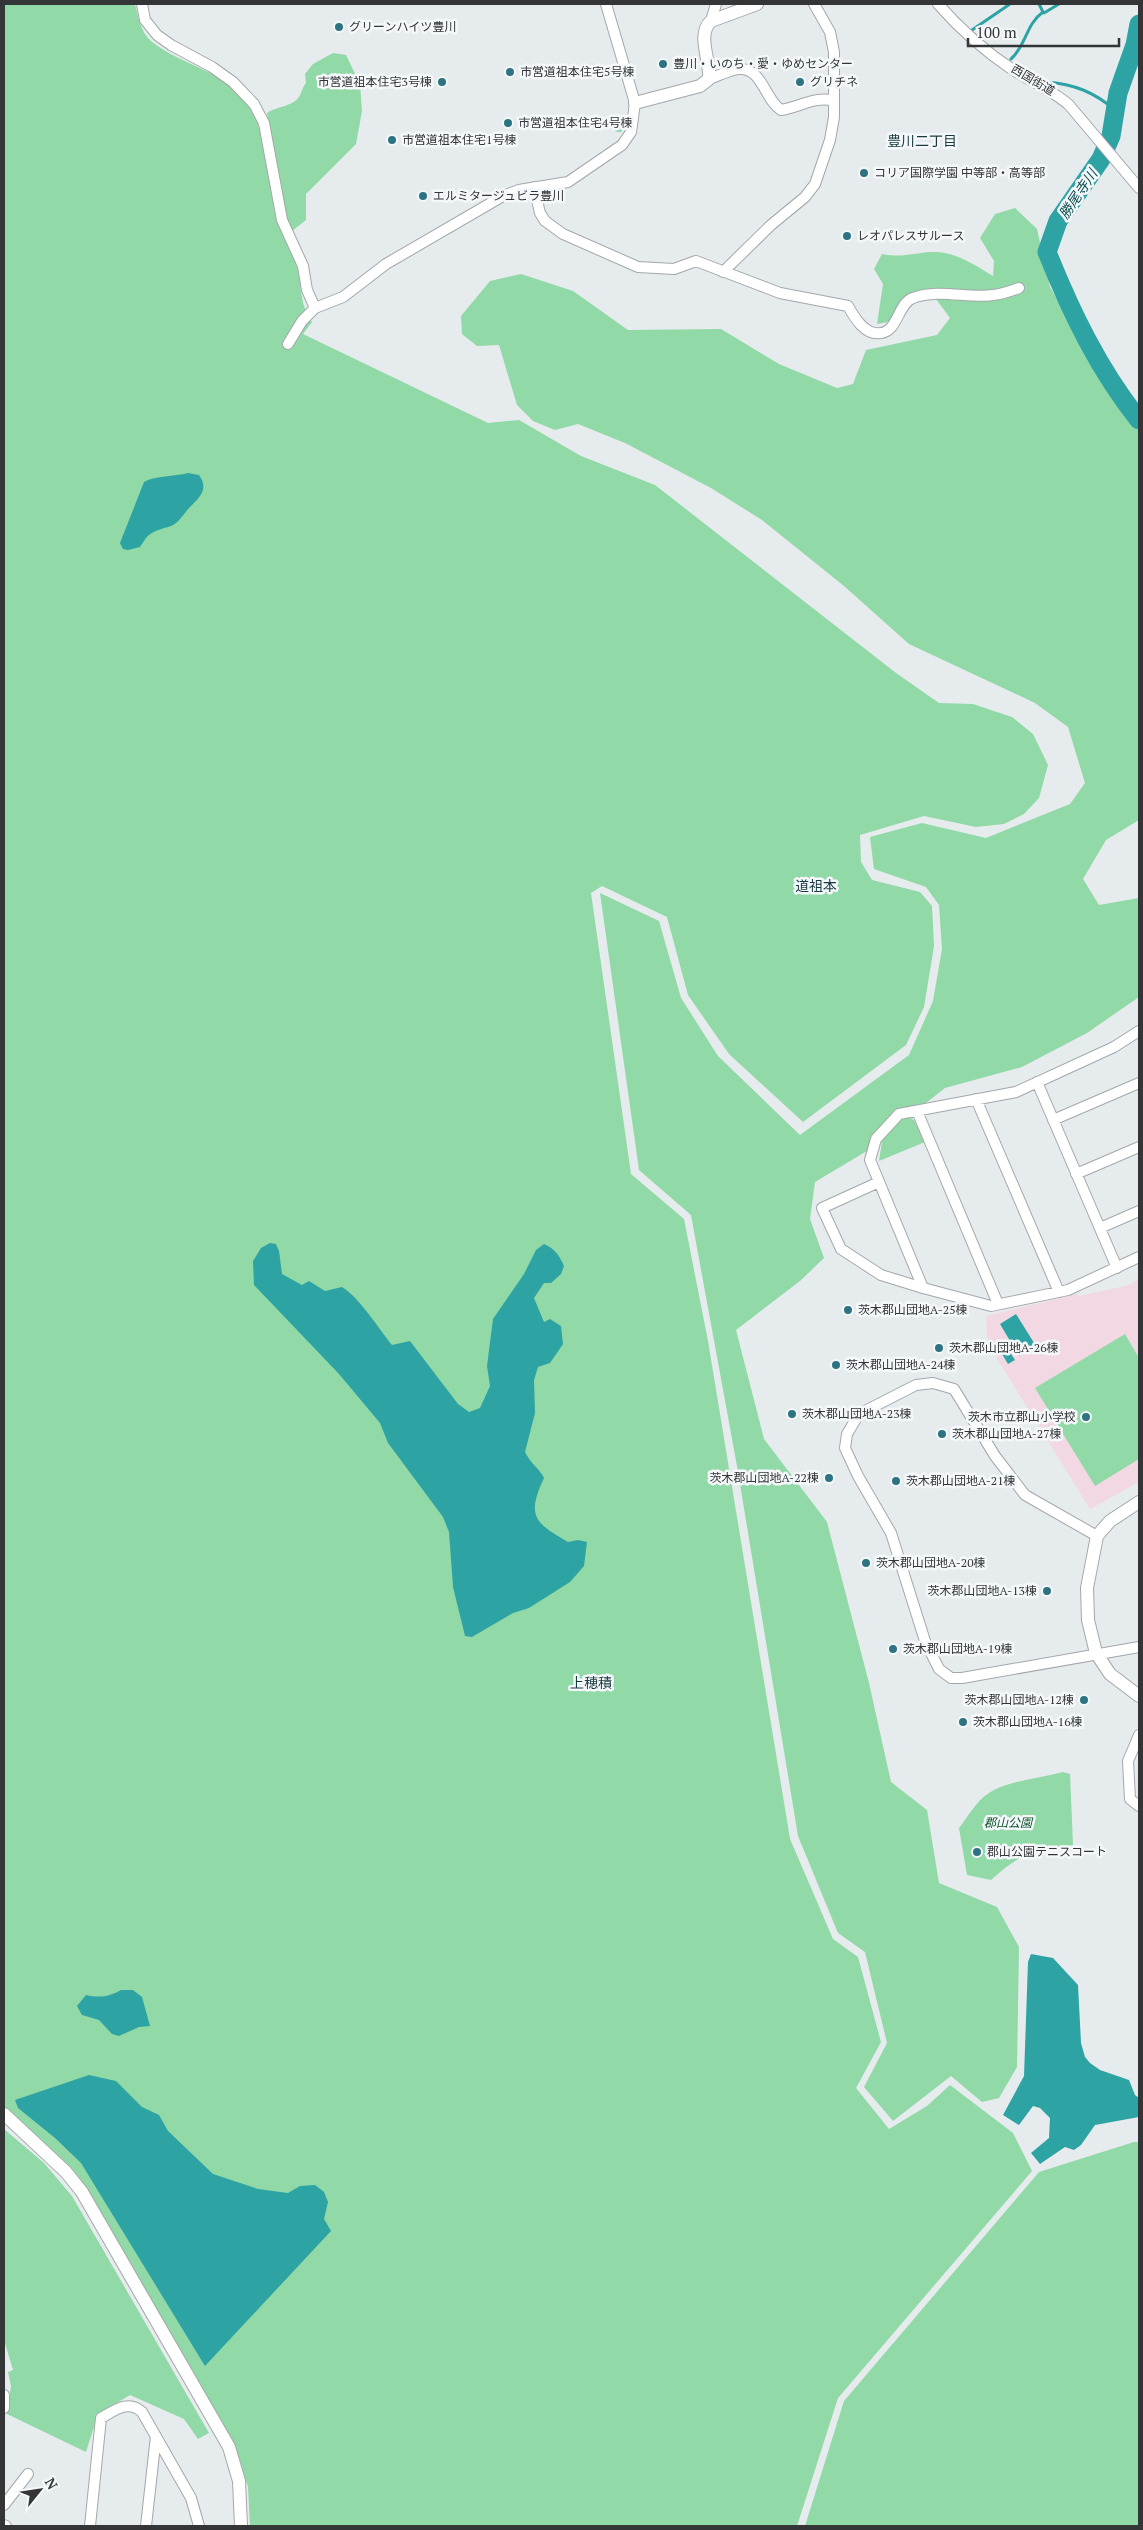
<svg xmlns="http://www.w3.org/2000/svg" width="1143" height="2530" viewBox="0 0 1143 2530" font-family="'PT Serif','Noto Sans JP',serif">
<rect width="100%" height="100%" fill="#e6ebee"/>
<path fill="#f1d8e3" d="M1139,1278v204l-49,27 -97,-157 -6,-16 -1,-20 91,-22 2,2 51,-11z"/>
<path fill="#91d9a6" d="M4,4h131c3,12 6,29 16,37 30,25 80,31 100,67 15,28 19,79 26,111 4,16 13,30 19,45 7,22 2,37 16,58l-9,12 185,89 31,-3 62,36 74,29 241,188 43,30 34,1 39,13 21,17 15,31 -9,33 -15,16 -20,10 -28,3 -52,-11 -64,19 1,27 11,18 48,12 12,14 2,40 -10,61 -18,38 -103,77 -74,-68 -41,-59 -21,-78 -65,-31 -11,7 40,281 53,45 24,122 82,498 43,100 25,18 23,85 -25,46 33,41 38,-23 23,-21 63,48 19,38 -194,227 -41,128h-547l-2,-39 -10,-33 -146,-257 -18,-26 -70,-65z
M333,53l13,2 14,29 2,27 -6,33 -50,50v26l-14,11 -6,-13 -19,-105c10,-7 25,-6 32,-16 3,-5 3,-9 7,-14l-1,-9 8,-10z
M618,116l10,1v8l-7,7h-5l-5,-9z
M1015,208l22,21 13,58 43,75 46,70v388l-33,20 -23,39 16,26 40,-7v99l-52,36 -65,34 -77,21 -37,29 6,3 11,22 -46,19 3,-19 -67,40 -5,37 14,39 -24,23 -64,49 28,109 63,83 42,161 22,99 36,28 12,73 58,24 22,40 -2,120 -18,31 -17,4 -31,-26 -58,45 -29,-34 23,-44 -22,-91 -27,-19 -40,-97 -61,-370 -46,-251 -52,-45 -39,-277 59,28 22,77 37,58 82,79 109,-80 24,-54 9,-52 -3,-44 -13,-18 -52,-18 -4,-32 52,-14 64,15 84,-34 15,-21 -17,-56 -33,-24 -126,-59 -65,-58 -82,-66 -51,-32 -86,-45 -47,-19 -23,6 -22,-9 -16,-16 -18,-60 -22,1 -15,-12 -1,-18 29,-35 31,-7 52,17 55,39 93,-1 58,35 58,24 16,-4 13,-34 71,-15 13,-17 -20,-27 -16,2 -15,27 -22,4 6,-40 -9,-15 8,-15c21,4 31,-1 50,-2 22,-1 43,13 61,24l1,-15 -14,-23 15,-24z
M1125,1334l14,24v101l-44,27 -60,-98z
M1063,1772l7,2 3,71c-41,7 -50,6 -82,35l-24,-5 -8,-47c9,-11 17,-27 30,-35 17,-12 53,-15 74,-21z
M4,2129l40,34 28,33 137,237 -11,6 -14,-20 -54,-24 -32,19 -12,38 -79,-38 4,-28 -3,-14 5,-2 -9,-30z
M1134,2142h5v384h-334l39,-125 195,-229z"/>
<path fill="#2ea3a4" d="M188,473l11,2c10,14 1,22 -9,32 -6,6 -10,15 -19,19 -8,3 -14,3 -22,9 -4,3 -6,8 -9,12l-12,3 -5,-1 -3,-6 24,-61c12,-7 30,-5 44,-9z
M270,1243l6,1 3,7 3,23 20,11 7,-4 16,10 17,-4c18,11 36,41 50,58l18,-4 48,63 11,8 11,-4 10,-22 -3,-20 6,-47 31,-45 12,-24 8,-6c11,5 15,11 20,22l-3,8 -10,9h-7l-10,15 10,24 6,-3 11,7 2,18 -13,19 -12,4 -4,13 1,33 -10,39c5,11 14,16 19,26 -18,38 -9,45 24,64l10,-2 9,2 -3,24 -14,16 -41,26 -16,5 -41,24 -7,-1 -12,-49 -4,-55 -6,-15 -55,-74 -8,-20 -41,-49 -85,-89 -1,-24 8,-13z
M1016,1314l20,32 -17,10 -19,-32z
M1002,1340l13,20 -7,4 -12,-20z
M1031,1954l22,4 25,27 3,58 4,14 5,6 10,7 29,10 6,15 4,3v19l-44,8 -14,20 -7,5 -9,-3 -25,17 -9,-11 18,-15 1,-20 -10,-10 -7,-2 -14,19 -16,-10 21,-39 4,-114z
M121,1990h12l9,7 8,29 -11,1 -20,9 -7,-2 -13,-14 -17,-5 -5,-9 9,-11c13,3 23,2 35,-5z
M89,2075l27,6 26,26 17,8 9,16 45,43 45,15 30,4 12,-7 15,-1 9,7 4,10 -4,17 7,12 -126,135 -124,-203 -26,-25 -37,-30 -3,-8z"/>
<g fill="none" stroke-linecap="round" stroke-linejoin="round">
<path stroke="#2ea3a4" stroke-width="3" d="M1039,4l4,8
M1044,13l15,-9
M972,30l38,-26
M1011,59c15,-13 15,-35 32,-47
M1046,82c28,2 48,10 69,28"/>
<path stroke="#2ea3a4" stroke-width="19" d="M1139,24l-4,21 -17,48 -7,43 -10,23 -43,62 -11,31c24,60 52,118 92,168"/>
<g stroke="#a3a7ab" stroke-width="12">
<path id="minor" d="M142,4l3,16 12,15 14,10 41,22 21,15 21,22 10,19 18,97 21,46 4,24 8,18
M938,4c21,24 48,48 75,66 19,12 39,20 56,35l70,83
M711,21l5,-17
M709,79c9,-3 20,-9 30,-10 23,-2 26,31 42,41 19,-3 31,-13 51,-10
M534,187l6,26 5,8 18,13 75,33 36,2 22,-8 84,32 68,13c6,11 17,30 33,27 17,-2 17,-30 32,-35 26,-10 55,1 80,-3 9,-1 18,-4 26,-7
M723,272l48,-47 34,-28 10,-13 15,-44 4,-23v-65l-4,-20 -16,-28
M288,344l14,-23 13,-13 28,-11 43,-33 117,-68 16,-6 49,-8 54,-37 9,-13 4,-29 -29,-99
M1139,1031l-25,16 -98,45 -117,22 -23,25 -6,21 53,128 68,18 77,-16 71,-33
M1037,1082l80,186
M976,1099l83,193
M917,1111l81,193
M1053,1120l86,-37
M1076,1174l63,-27
M879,1182l-57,26 19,41 40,26 42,13
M1100,1228l39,-17
M1097,1536l-72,-41 -30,-39 -41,-67 -21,-6 -17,2 -57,29 -12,20 -2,14 13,28 33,57 34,108 14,28 12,9h11l177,-31
M1139,1735l-11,26 2,38 9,7
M4,2395v13
M4,2505l24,-31
M4,2525l2,1
M90,2526l11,-108c13,-7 27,-19 41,-6l49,86 8,28
M146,2526l10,-90"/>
</g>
<g stroke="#a3a7ab" stroke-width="14">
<path id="tertiary" d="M635,103l65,-17 9,-7c2,-18 -13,-44 2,-58l46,-17
M1139,1502l-29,19 -13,15 -10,52 1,32 8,33 14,21 29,22
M4,2114l62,58 16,20 147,255 10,34 2,45"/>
</g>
<use href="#minor" stroke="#fff" stroke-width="10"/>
<use href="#tertiary" stroke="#fff" stroke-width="12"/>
</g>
<g fill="#2d7381" stroke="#f4f8fb" stroke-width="2">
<circle cx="339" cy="27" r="5"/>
<circle cx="663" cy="64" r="5"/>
<circle cx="510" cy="72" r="5"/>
<circle cx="442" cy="82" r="5"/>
<circle cx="800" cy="82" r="5"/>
<circle cx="508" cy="123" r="5"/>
<circle cx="392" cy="140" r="5"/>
<circle cx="864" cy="173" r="5"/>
<circle cx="423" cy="196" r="5"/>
<circle cx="847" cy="236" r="5"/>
<circle cx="848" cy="1310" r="5"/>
<circle cx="939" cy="1348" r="5"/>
<circle cx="836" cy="1365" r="5"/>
<circle cx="792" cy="1414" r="5"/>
<circle cx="1086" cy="1417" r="5"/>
<circle cx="942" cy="1434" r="5"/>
<circle cx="829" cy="1478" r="5"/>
<circle cx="896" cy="1481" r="5"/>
<circle cx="866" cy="1563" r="5"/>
<circle cx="1047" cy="1591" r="5"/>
<circle cx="893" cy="1649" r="5"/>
<circle cx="1084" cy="1700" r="5"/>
<circle cx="963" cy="1722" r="5"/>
<circle cx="977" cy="1852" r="5"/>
</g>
<g text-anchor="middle" stroke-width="5" stroke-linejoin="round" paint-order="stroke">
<g font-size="12" fill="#333536" stroke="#f4f8fb" text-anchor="start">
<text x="349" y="31">グリーンハイツ豊川</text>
<text x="673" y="68">豊川・いのち・愛・ゆめセンター</text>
<text x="520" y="76">市営道祖本住宅5号棟</text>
<text x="432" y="86" text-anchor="end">市営道祖本住宅3号棟</text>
<text x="810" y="86">グリチネ</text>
<text x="518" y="127">市営道祖本住宅4号棟</text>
<text x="402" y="144">市営道祖本住宅1号棟</text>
<text x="874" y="177">コリア国際学園 中等部・高等部</text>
<text x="433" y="200">エルミタージュビラ豊川</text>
<text x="857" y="240">レオパレスサルース</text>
<text x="858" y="1314">茨木郡山団地A-25棟</text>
<text x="949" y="1352">茨木郡山団地A-26棟</text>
<text x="846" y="1369">茨木郡山団地A-24棟</text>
<text x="802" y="1418">茨木郡山団地A-23棟</text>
<text x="1076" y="1421" text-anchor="end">茨木市立郡山小学校</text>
<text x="952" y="1438">茨木郡山団地A-27棟</text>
<text x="819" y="1482" text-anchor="end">茨木郡山団地A-22棟</text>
<text x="906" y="1485">茨木郡山団地A-21棟</text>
<text x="876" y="1567">茨木郡山団地A-20棟</text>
<text x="1037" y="1595" text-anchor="end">茨木郡山団地A-13棟</text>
<text x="903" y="1653">茨木郡山団地A-19棟</text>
<text x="1074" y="1704" text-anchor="end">茨木郡山団地A-12棟</text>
<text x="973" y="1726">茨木郡山団地A-16棟</text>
<text x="987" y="1856">郡山公園テニスコート</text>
</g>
<g font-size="12" fill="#333536" stroke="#f4f8fb">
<text transform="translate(1033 80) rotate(31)" y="4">西国街道</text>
</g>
<g font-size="12" font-style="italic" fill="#0a512a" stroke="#f4f8fb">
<text x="1008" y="1827">郡山公園</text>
</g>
<g font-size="14" fill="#18393f" stroke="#f4f8fb">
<text x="922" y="146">豊川二丁目</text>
<text x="816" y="891">道祖本</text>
<text x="591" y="1688">上穂積</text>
</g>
<g font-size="14" font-style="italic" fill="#0e5051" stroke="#f4f8fb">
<text transform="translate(1078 194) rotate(-56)" y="5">勝尾寺川</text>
</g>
</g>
<rect width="1143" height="2530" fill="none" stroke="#333536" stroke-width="10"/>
<g transform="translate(40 2490) rotate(60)" stroke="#f4f8fb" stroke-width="4" paint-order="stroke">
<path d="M0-4L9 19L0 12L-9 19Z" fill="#333536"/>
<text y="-8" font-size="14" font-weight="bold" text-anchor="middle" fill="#333536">N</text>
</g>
<path d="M968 38v8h151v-8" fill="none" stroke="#333536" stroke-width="2.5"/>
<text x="976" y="38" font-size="15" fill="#333536" stroke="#f4f8fb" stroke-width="4" paint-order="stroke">100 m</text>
</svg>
